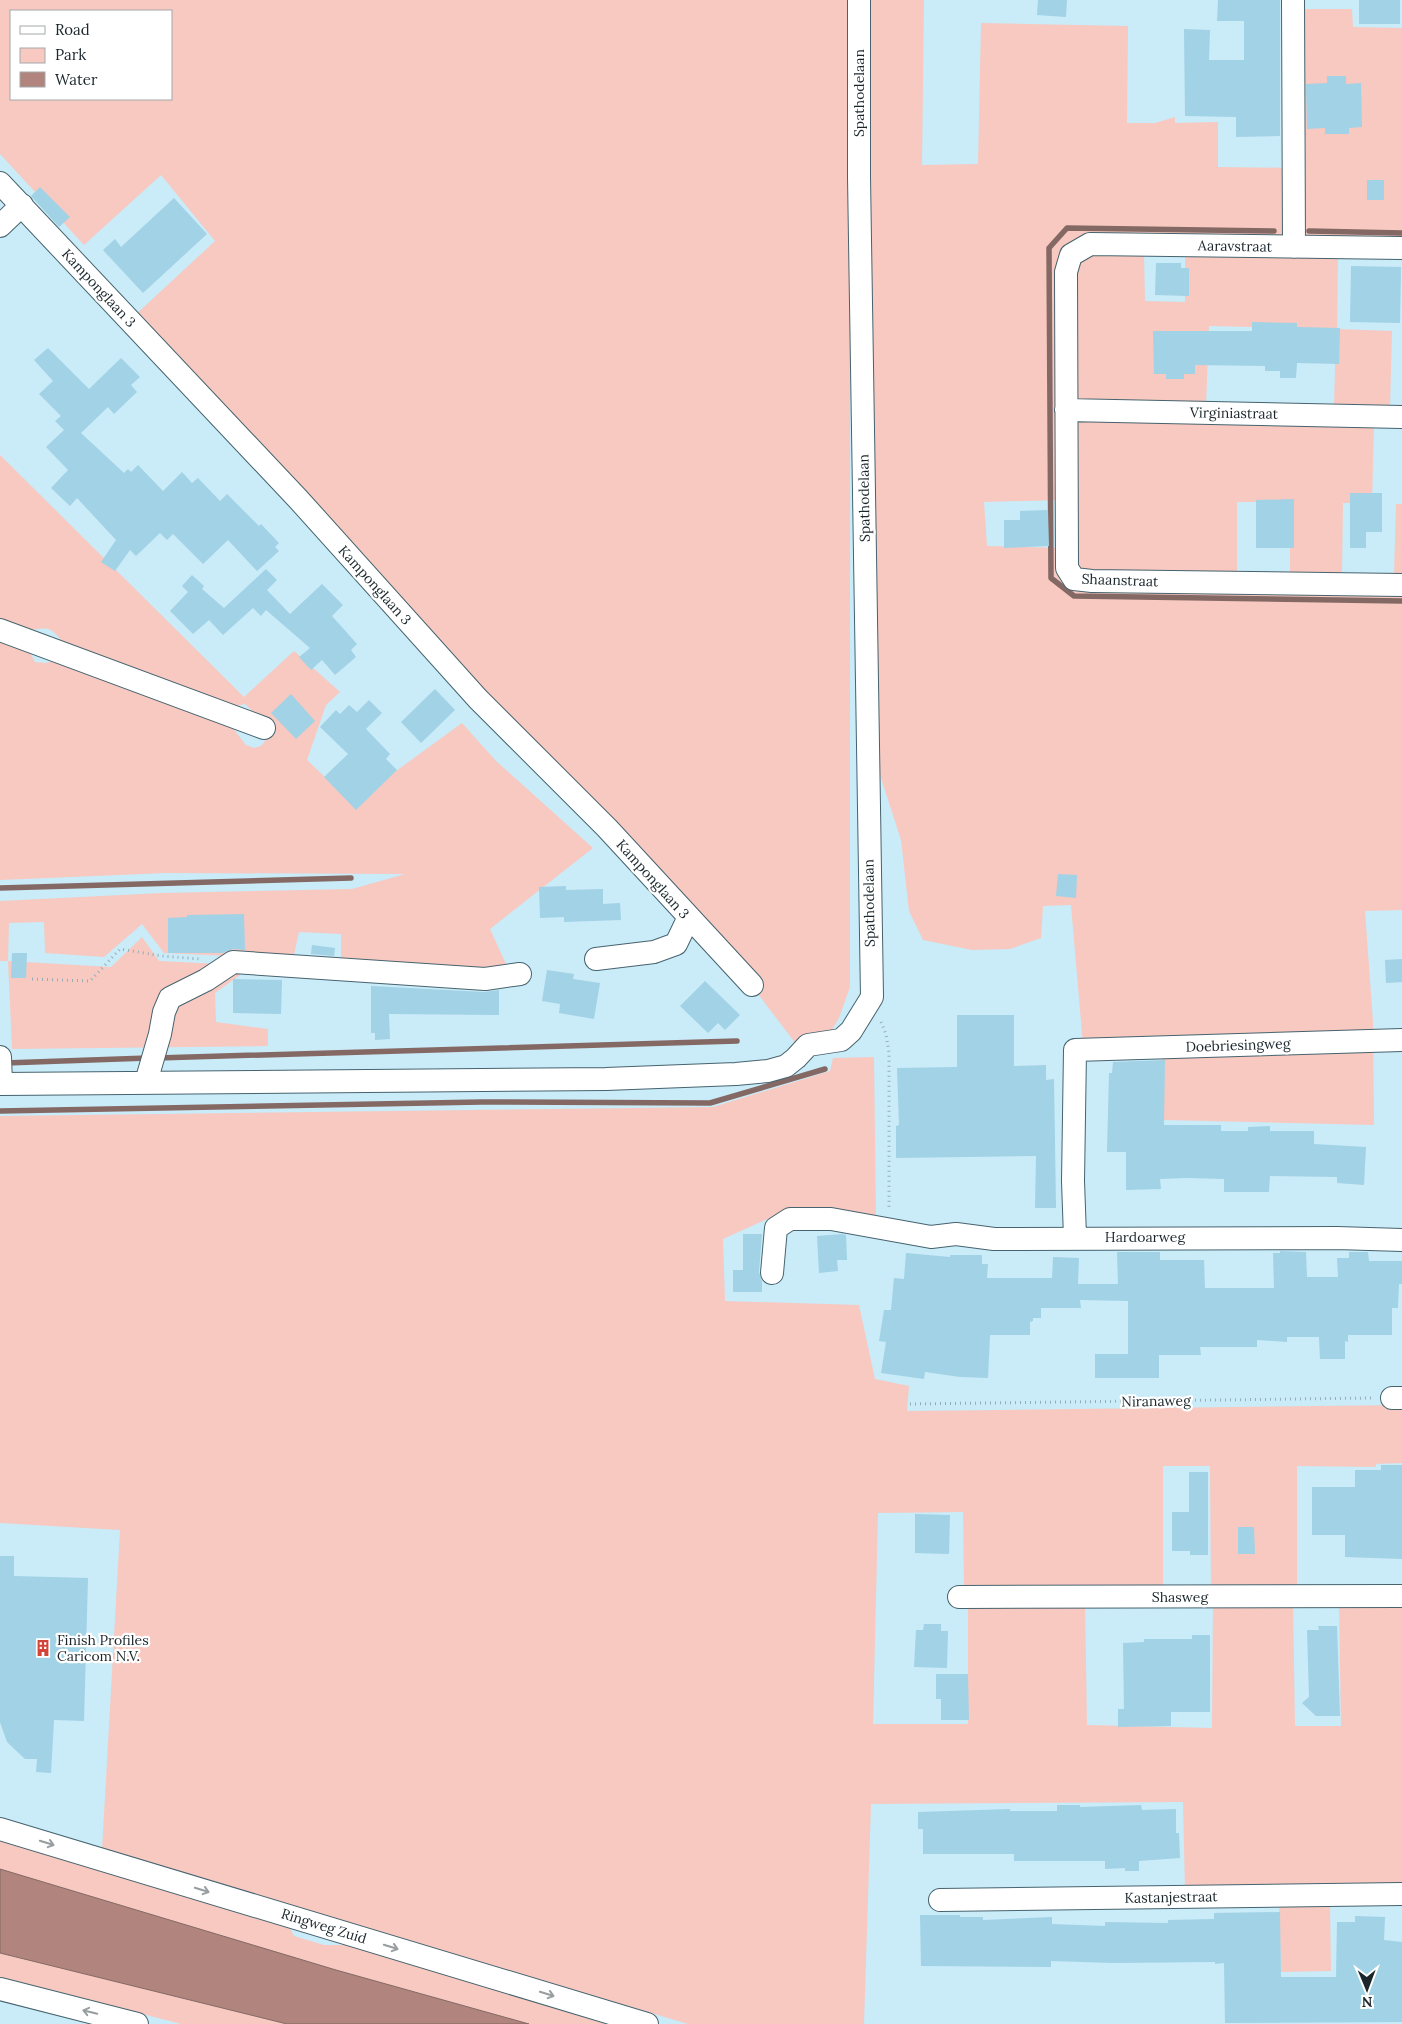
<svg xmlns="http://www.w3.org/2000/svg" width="1402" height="2024" viewBox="0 0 1402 2024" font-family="Lora,serif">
<rect width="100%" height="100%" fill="#caebf8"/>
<path fill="#f7c9c1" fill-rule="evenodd" d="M0,0h850v987l-11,31 -9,15 -34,11 -66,-87 -597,-640 82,-76 -54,-66 -77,70 -84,-91zM11,11h160v88h-160z
M864,0h60l-2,165 56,-1 3,-141 147,3 -1,97h28l20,-6v6l43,-1v45l85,1 2,-159h47l1,18 49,1v213l-331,3 -11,256 -76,2 3,44 73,2 4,29 338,16v317l-37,1 8,111 1,103 -210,-5 -2,-65 -78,2 -13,-152 -28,1 -2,32 -31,11 -38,1 -49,-10 -14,-29 -8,-71 -32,-99z
M1144,253l1,48 40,1v-48l153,2 -1,73 55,2 -2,77 -56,-1 2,-78 -127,-3 -3,79 -127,-4 -4,-8 1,-129 6,-9z
M1087,417l287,6 -2,80h-29l-1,72 -52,-2v-71h-53v71l-149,1 -9,-7 -6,-9 4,-134z
M0,455l244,242 50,-46 46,41 -14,13 -19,55 45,43 110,-80 34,38 97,87 -103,81 16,35 -28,7 -137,-1v-36l-42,-2 -6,27 -129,-6 -22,-29 -38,33 -59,-4 -1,-31 -35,1 -1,38 103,6 31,-30 17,24 81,4v10l-25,18 1,29 52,7v17l-256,3 -4,-88h-8v-60l162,-8 190,-4 53,-15 -239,-1 -166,7v-246l27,13 8,15 11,1 7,-2 172,57 21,27 8,3 7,-2 7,-9 -1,-12 -22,-21 -20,5 -163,-68c-14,-17 -15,-12 -34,-11 -9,0 -19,-3 -28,-5z
M1396,504h6v71h-8z
M874,1057l2,163 -91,-9 -62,28 2,62 134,4 16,74 34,7 -2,25 495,-6v58l-26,1v3l-79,-1v126l-86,-1 -1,-125h-47v125l-199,-1 -1,-78 -85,1 -5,211h95v-119l117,-2 2,122 125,3 1,-126h80l2,124h46l-2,-120h63v282l-217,3 -2,-89 -312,2 -7,220h-176l-586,-174 18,-320 -120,-7v-407l713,-9 117,-36 3,-13z
M0,1840l289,87 5,9 30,9h29l253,79h-77l-193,-54 -336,-101z
M1279,1904h51l1,67 -50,1z
M0,1953l287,71h-106l-181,-47z"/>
<path fill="#b1847d" stroke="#846864" d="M0,1869l336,101 193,54h-242l-287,-71z"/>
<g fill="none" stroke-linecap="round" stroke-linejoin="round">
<path stroke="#846864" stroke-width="5.5" d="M1274,231l-207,-3 -18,20 2,330 23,18 328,5
M1309,231l93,2
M0,888l351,-10
M157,1058l580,-17
M5,1063l143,-5
M0,1111l482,-9 228,1 115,-34"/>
</g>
<path fill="#a1d2e5" d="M1038,0h29l-1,17 -29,-2z
M1218,0h62v136l-44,1v-20l-51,-1 -1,-87 26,1 -1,30h35v-39h-27z
M1359,0h41v24h-41z
M1327,76h19v8l15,-1 1,44 -13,1v6h-24v-6l-18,1 -1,-45 21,-1z
M1367,180h17v20h-17z
M40,187l30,30 -11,10 -28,-31z
M174,198l33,36 -64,59 -40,-43 12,-11 6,8z
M1156,263h25v5h8v28l-34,-1z
M1351,266l50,1 -1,56 -50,-1z
M1252,322l45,1v4l43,1 -1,36 -42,-1 -1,15h-16v-7h-15v-5l-70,-1v9h-11v5h-18v-5h-12l-1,-43h99z
M48,348l41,41 32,-31 19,19 -9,8 6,7 -23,22 -6,-7 -27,26 43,40 4,-4 3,3 7,-7 25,26 19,-19 10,11 6,-5 22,23 7,-7 32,32 2,-2 18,19 -4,4 4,4 -22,20 -29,-31 -25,24 -30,-30 -6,6 -7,-7 -24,23 -6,-6 -15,21 -14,-9 15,-22 -39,-42 -7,8 -19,-18 17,-18 -22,-23 18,-17 -9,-9 6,-5 -22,-22 14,-13 -19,-21z
M1350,493h32v39h-16v16h-16z
M1294,499v49h-38v-48z
M1048,510l1,36 -45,2v-28h16v-9z
M266,569l11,11 -10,10 23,24 32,-30 21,21 -11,11 25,28 -6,6 5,7 -21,18 -13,-15 -11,10 -12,-13 11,-9 -44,-38 -5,6 -8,-8 -30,27 -14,-15 -16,14 -23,-23 18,-19 -6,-6 10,-11 12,11 -2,3 22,19z
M435,689l20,21 -34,33 -20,-21z
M291,694l24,27 -19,18 -25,-26z
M369,700l13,13 -16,16 24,25 -4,5 11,11 -41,40 -32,-33 24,-23 -28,-27 16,-17 4,4 9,-9 8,7z
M1058,874l19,1 -1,23 -20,-2z
M566,886v4l37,-1v15l17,-1 1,17 -57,2v-5l-24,1 -1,-31z
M244,914l1,36 -12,-1 -10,4h-55v-35l19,-1v-2z
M312,945l23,3 -1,8 -23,-2z
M12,953h15l-1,25h-15z
M1402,959v23l-16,1 -1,-23z
M547,970l27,4 -1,5 27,4 -6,36 -35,-6 1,-9 -18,-3z
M233,979l49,1 -1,34 -48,-1z
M705,981l35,34 -15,15 -7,-7 -10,10 -28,-27z
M371,986l113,6 15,-2v25l-110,-1 1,25 -15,1v-7h-4z
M957,1015h57v51l32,-1v15l8,-1 2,129h-21l1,-52 -140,2v-32l3,-1 -2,-57 60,-1z
M1165,1060l-1,65h57v6h27v-4l22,-1v5h44v13l52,3 -2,38 -27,-2v-6l-67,-1 -1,16h-45v-13l-38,-1 -26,1 1,10 -35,1v-38h-19l2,-79h3l1,-11z
M743,1234h19l-3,38 3,9v11h-29v-22h10z
M842,1234l4,1 1,25h-10l1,11 -19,2 -2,-37z
M1280,1251l26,1 1,25h31l-1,-19h12v-6h19l1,9h33v23h-3l-1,24h-6v27h-44v7l-3,-1v18h-25l-1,-22h-32v5l-30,-2v7h-57l1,8h-42v23h-64v-24h33v-53l-48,-1 1,8h-40v10h-8v3l-3,1v13h-40l-2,43 -28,-1 -35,-5 -1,7 -43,-6 5,-31 -7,-1 5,-31h7l3,-32 10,1 2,-26 44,4v-2h32v9h6l-1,14h65l1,-21 26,1 -1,26h40l-1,-32h43v8h44l1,28h69l-1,-35h7z
M1381,1465h21v94l-57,-2v-22h-33v-48h43v-17h26z
M1189,1472h19v83h-18v-4h-18v-39h17z
M915,1514l35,1 -1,39 -34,-1z
M1238,1527h16l1,27h-17z
M0,1556h14v20l74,2 -4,143 -30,-1 -3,53 -15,-1 1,-13h-12l-18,-17 -7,-20z
M924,1624h17v7h7l-1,37 -33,-1 2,-37h7z
M1318,1626h19l3,90h-24l-14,-13 7,-6 -2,-67h12z
M1192,1635h18v77h-39v14l-53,1v-18h6l-1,-66 21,-1v-3h48z
M936,1674h32l1,46h-28v-21h-5z
M1057,1805h23v2l61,-2 1,5 34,-1v24h3l1,25 -41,3v10h-14v-3l-20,1v-8h-91v-7h-91v-25h-5v-17l92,-3v2h47z
M1280,1912l1,65h55l1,-55h18v-6l30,1 -1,23 18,2v80l-177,1 -1,-60 -9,1v-2l-103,1 -61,-2v6l-130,-1 -1,-51h40v2h23v3l69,-3v7l53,2v-4l63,1v-3l46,-1v-6z"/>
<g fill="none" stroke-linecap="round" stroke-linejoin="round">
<g stroke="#46636e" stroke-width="24">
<path id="minor" d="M1293,0l1,247
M0,183l299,317 179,199 129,129 145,157
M0,226l22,-21
M1402,248l-312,-4 -19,11 -5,17 1,296 7,11 18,2 310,4
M1066,410l336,7
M0,630l264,98
M596,959l58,-7 22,-8 12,-25
M0,1057l1,27
M146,1082l14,-48 4,-22 6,-14 36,-18 27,-18 252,17 35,-5
M0,1084l606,-5 130,-5 32,-3 18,-5 10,-8 12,-13 33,-5 10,-9 21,-34 -13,-820v-177
M1075,1237l-2,-56 2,-131 327,-10
M772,1273l4,-45 14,-9h41l100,18 25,-3 38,5 343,-1 65,2
M1392,1398h10
M959,1597l443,-1
M0,1829l647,195
M940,1900l462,-6
M0,1989l137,35"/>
</g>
<path stroke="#94aeb9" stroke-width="3" stroke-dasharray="1 4" stroke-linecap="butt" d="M32,979l58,2 30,-32 42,7 38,3
M881,1022l5,12 3,19v157
M910,1404l462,-6"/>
<use href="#minor" stroke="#fff" stroke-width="22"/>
</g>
<defs><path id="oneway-shaft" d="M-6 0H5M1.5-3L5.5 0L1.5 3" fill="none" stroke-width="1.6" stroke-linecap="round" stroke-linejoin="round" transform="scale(1.25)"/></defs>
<g stroke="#989da0">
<use href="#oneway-shaft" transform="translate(47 1843) rotate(17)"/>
<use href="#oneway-shaft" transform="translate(202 1890) rotate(17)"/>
<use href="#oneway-shaft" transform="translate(391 1947) rotate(17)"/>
<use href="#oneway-shaft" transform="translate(547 1994) rotate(17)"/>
<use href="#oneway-shaft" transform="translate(90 2012) rotate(-166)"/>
</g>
<defs>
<g id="building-bare" transform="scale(1.35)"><path d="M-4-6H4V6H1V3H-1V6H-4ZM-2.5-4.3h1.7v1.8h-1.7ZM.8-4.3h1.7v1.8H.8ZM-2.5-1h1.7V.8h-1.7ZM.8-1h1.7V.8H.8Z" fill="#d24437" stroke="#fff" stroke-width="2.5" paint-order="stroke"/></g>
</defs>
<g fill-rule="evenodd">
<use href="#building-bare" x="43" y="1648"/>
</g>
<g text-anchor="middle" stroke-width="4.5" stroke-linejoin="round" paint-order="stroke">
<g font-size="14" fill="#1a262b" stroke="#fff">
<text transform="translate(859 93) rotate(-90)" y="5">Spathodelaan</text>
<text transform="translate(1235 246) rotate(1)" y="5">Aaravstraat</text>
<text transform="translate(99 288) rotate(47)" y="5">Kamponglaan 3</text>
<text transform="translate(1234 413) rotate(1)" y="5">Virginiastraat</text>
<text transform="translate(864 498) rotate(-91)" y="5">Spathodelaan</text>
<text transform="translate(1120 580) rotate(2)" y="5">Shaanstraat</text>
<text transform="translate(375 585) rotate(48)" y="5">Kamponglaan 3</text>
<text transform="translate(653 879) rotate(48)" y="5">Kamponglaan 3</text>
<text transform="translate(869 903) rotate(-91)" y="5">Spathodelaan</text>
<text transform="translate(1238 1045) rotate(-2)" y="5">Doebriesingweg</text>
<text x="1145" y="1242">Hardoarweg</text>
<text transform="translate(1156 1401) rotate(-1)" y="5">Niranaweg</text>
<text x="1180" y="1602">Shasweg</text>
<text transform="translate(1171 1897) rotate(-1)" y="5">Kastanjestraat</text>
<text transform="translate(324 1926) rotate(17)" y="5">Ringweg Zuid</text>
</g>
<g font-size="14" fill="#1a262b" stroke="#fff" text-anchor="start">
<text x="57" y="1645">Finish Profiles<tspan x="57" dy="16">Caricom N.V.</tspan></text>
</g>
</g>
<rect x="10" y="10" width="162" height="90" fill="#ffffff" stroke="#a3a8aa"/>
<rect x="20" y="26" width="25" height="8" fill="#ffffff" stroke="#a3a8aa"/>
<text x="55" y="35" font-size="15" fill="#1a262b">Road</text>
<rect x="20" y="48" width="25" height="15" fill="#f7c9c1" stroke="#a3a8aa"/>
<text x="55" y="60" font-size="15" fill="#1a262b">Park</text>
<rect x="20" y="72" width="25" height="15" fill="#b1847d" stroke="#a3a8aa"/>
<text x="55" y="85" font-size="15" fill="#1a262b">Water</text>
<g transform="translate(1367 1989) rotate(179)" stroke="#ffffff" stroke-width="4" paint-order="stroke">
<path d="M0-4L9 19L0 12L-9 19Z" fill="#1a262b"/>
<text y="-8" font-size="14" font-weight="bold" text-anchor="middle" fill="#1a262b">N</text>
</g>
</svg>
